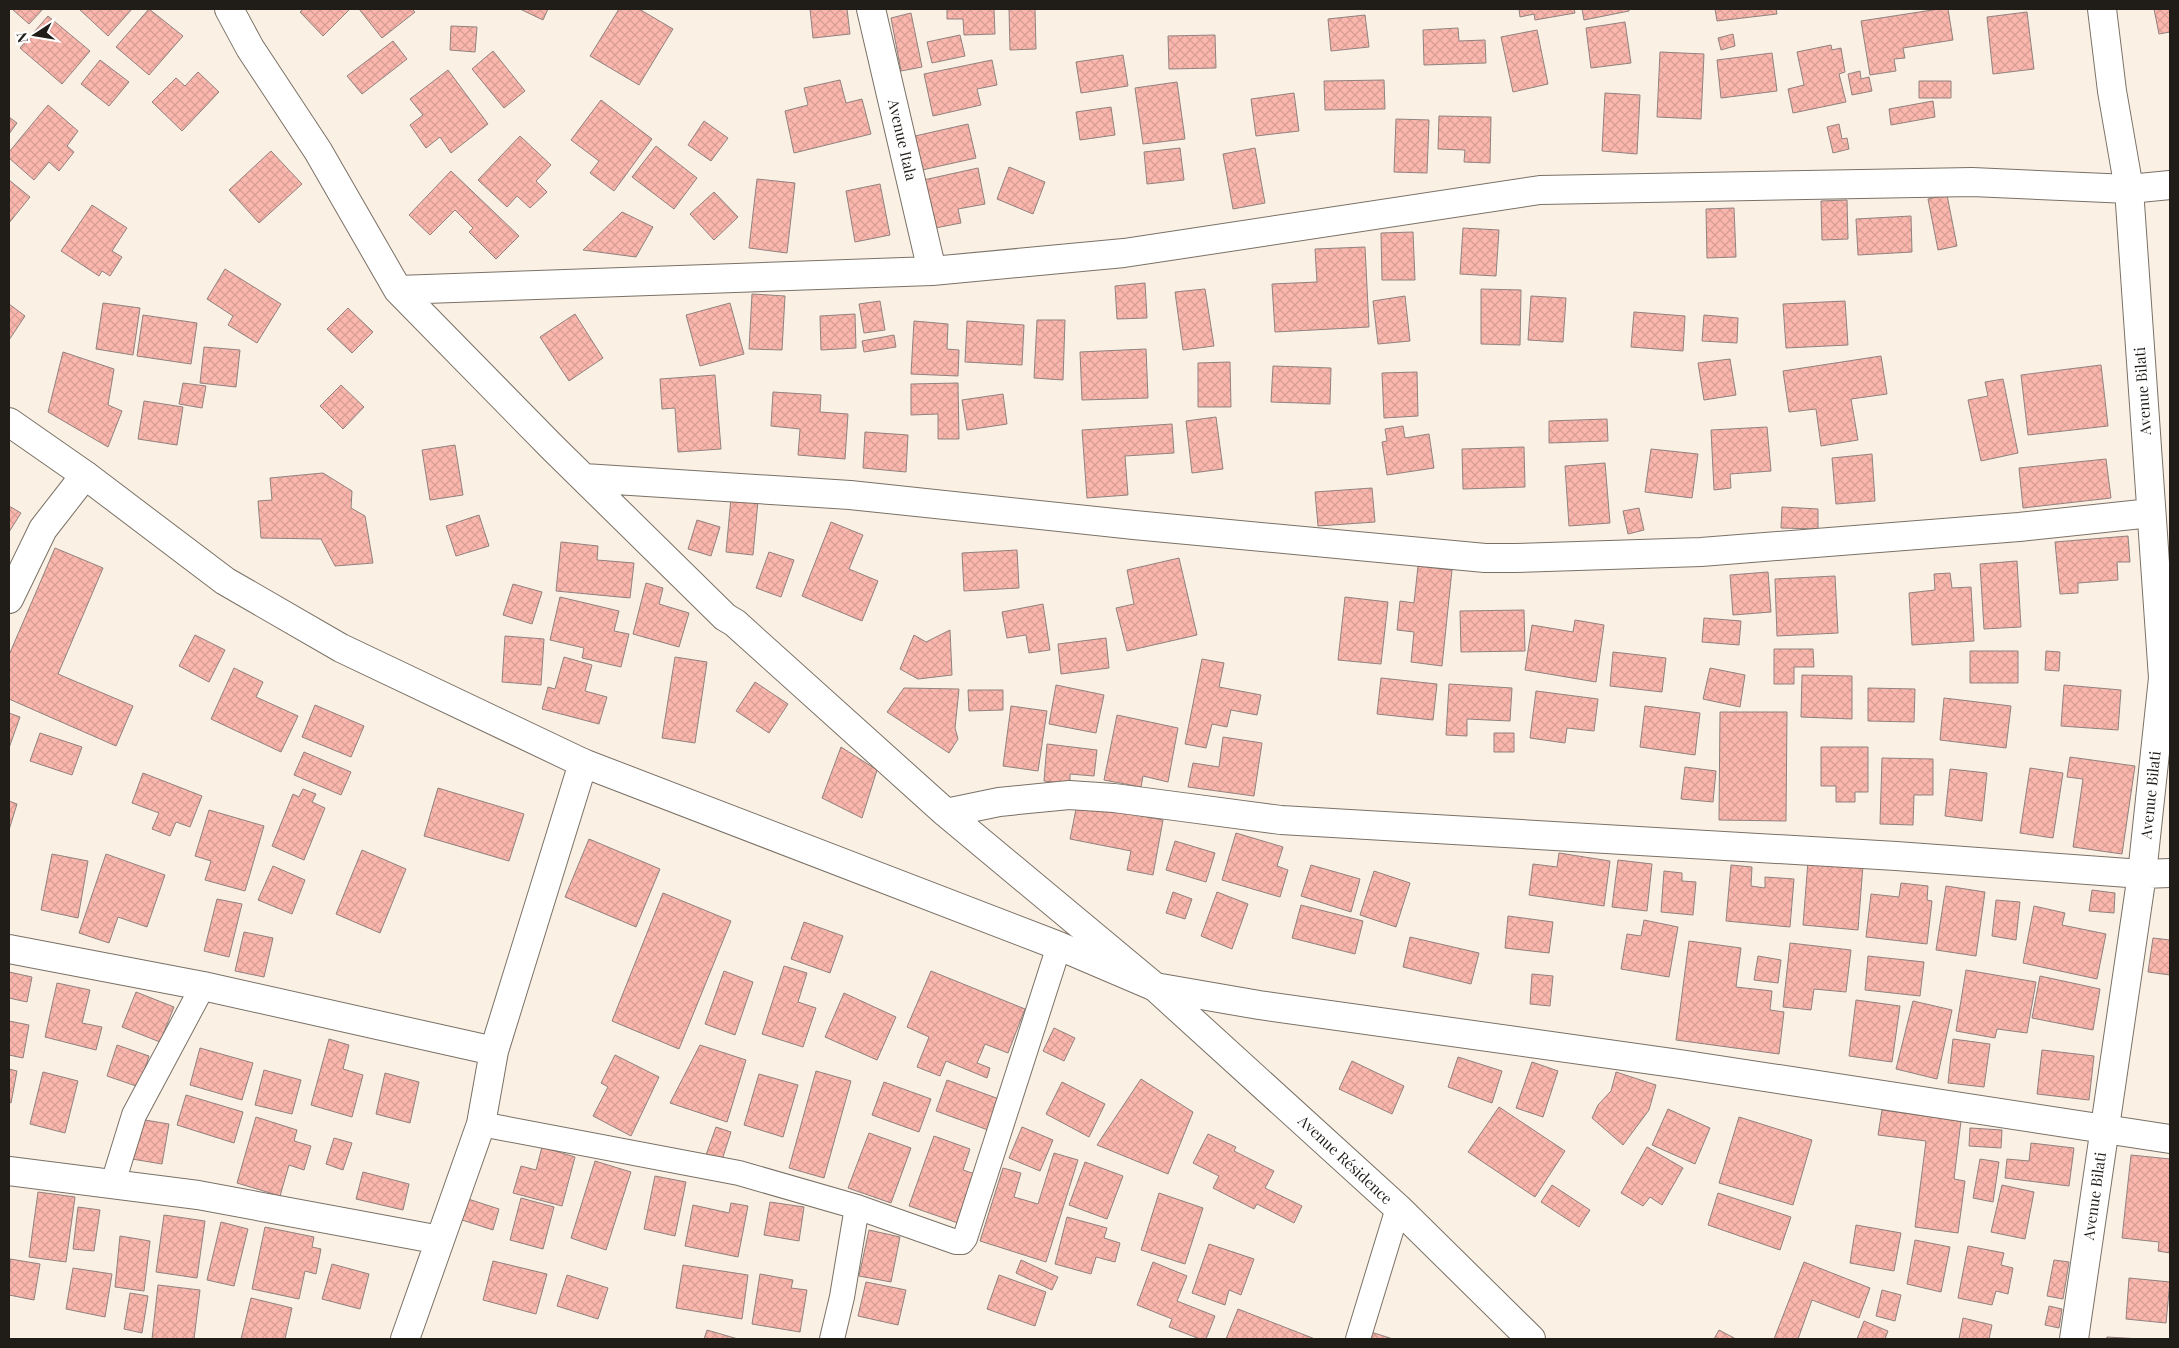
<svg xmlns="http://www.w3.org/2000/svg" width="2179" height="1348" viewBox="0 0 2179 1348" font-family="'Playfair Display',serif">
<defs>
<pattern id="building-cross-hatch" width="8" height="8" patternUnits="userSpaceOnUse" patternTransform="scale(1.25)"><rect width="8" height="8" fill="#fbb7ad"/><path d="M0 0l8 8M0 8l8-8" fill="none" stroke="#d79d94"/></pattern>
</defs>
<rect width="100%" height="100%" fill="#fbf0e4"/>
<path fill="url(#building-cross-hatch)" stroke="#91827f" d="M12,9h31l-14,15z
M79,9h53l-24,27z
M149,9l34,27 -34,39 -33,-28z
M303,9h47l-27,27 -23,-24z
M359,9h53l3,3 -33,26z
M520,9h28l-5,11z
M619,9h20l34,20 -34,56 -49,-29z
M810,9h37l3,25 -37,4z
M947,9h47l1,25 -31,1 -1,-16h-16z
M1009,9h26l1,40 -26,1z
M1519,9h55l1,4 -40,7 -1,-6 -14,3z
M1582,9h47v2l-45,9z
M1715,9h61l1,5 -60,7z
M1939,9h9l5,31 -50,8 2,10 -11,1 2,12 -26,4 -9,-54z
M2154,9h16v23l-11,2z
M2027,12l7,57 -41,5 -6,-57z
M911,13l11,54 -21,4 -10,-53z
M1365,15l4,32 -38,4 -3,-32z
M48,16l42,35 -28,33 -42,-36z
M1625,22l6,41 -40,5 -5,-40z
M451,26l26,1 -2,25 -25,-2z
M1458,28l1,13 26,-1 1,23 -62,2 -1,-35z
M1537,30l11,54 -35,8 -12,-55z
M1733,34l2,12 -14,4 -3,-12z
M960,35l5,21 -33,7 -5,-21z
M1215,35l1,33 -47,1 -1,-33z
M393,41l14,18 -45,35 -15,-18z
M1831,45l1,5 9,-2 4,24 -6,2 7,28 -53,11 -5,-24 16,-4 -7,-33z
M493,51l32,40 -21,17 -32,-39z
M1660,52l44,2 -3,65 -44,-2z
M1772,53l5,38 -56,7 -4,-38z
M1123,55l5,31 -47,7 -5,-31z
M100,60l29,22 -20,24 -28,-22z
M992,60l5,25 -20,4 4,16 -48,11 -9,-42z
M448,70l40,54 -37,29 -11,-16 -14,11 -16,-23 13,-10 -13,-16z
M1860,71l1,8 8,-2 3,14 -20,4 -4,-21z
M198,72l21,20 -37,39 -30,-29 24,-24 9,8z
M840,80l6,23 16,-4 9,35 -77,19 -9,-42 23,-6 -4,-17z
M1384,80l1,29 -60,1 -1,-29z
M1919,81h32v17h-32z
M1177,82l8,57 -42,5 -8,-56z
M1294,93l5,38 -43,5 -5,-37z
M1605,93l35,2 -3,59 -35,-3z
M601,100l51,39 -38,52 -24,-18 9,-12 -28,-21z
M1933,101l2,16 -44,8 -2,-16z
M48,105l30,26 -11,15 7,6 -15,19 -10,-9 -15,18 -25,-22v-6z
M1111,107l4,28 -35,5 -4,-28z
M1439,116l52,1 -1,46 -26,-1 1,-12 -27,-1z
M9,117l8,6 -8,11z
M1396,119l33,1 -2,53 -33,-1z
M704,121l24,17 -17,23 -23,-16z
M968,124l8,34 -54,12 -7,-34z
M1839,124l3,15 5,-1 2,11 -16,4 -6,-26z
M520,136l31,29 -15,16 11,11 -17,16 -13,-12 -10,11 -29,-27z
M656,146l41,32 -23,31 -42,-32z
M1180,148l4,32 -37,4 -3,-32z
M1255,148l10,55 -32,6 -10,-55z
M271,151l31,33 -43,39 -30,-33z
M1009,167l36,15 -12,32 -36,-15z
M978,168l7,36 -27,5 3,14 -31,6 -11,-48z
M451,171l68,65 -23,23 -27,-27 4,-4 -18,-18 -25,25 -21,-20z
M757,179l38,4 -8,70 -38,-5z
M9,180l21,17 -21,26z
M880,184l10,51 -35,7 -9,-51z
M714,192l24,25 -24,23 -24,-26z
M1947,195l10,51 -19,4 -10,-51z
M1847,200l1,39 -26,1 -1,-39z
M92,205l35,23 -15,23 10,6 -12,19 -8,-5 -3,5 -38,-25z
M1734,208l2,49 -29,1 -1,-49z
M622,212l31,15 -17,30 -53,-7z
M1911,216l1,36 -54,3 -2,-36z
M1463,228l36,2 -3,46 -36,-2z
M1413,232l2,48h-33l-1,-47z
M1365,247l4,80 -94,5 -3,-48 45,-2 -2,-33z
M225,269l56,35 -24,39 -29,-18 5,-9 -26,-17z
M1145,283l2,35 -30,1 -2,-33z
M1205,289l9,57 -31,4 -8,-58z
M1481,289l40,1 -1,55 -39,-1z
M752,294l33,2 -3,54 -33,-1z
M1405,296l5,45 -32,3 -5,-43z
M1531,296l35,2 -3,44 -35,-2z
M880,301l5,29 -21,3 -5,-29z
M1845,301l3,44 -62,3 -3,-44z
M103,303l37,5 -7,47 -37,-6z
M730,303l14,51 -44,12 -14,-51z
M9,304l16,12 -16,24z
M348,308l25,24 -21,21 -25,-24z
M1634,312l51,4 -2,35 -52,-4z
M575,314l28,44 -34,23 -29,-44z
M855,314l1,34 -35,2 -1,-34z
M143,315l54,8 -6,41 -54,-8z
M1704,315l34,3 -1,25 -35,-2z
M1037,320h28l-2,60 -29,-2z
M914,321l34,3 -1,25 12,1 -1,26 -47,-2z
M967,321l57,4 -2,40 -57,-3z
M894,335l2,12 -32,5 -2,-11z
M204,347l36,3 -4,37 -36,-4z
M1146,349l2,49 -66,2 -2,-48z
M63,352l51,17 -6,36 14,6 -14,36 -60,-35z
M1881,356l6,38 -36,5 7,41 -37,6 -5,-37 -27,3 -6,-41z
M1730,359l6,36 -32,5 -6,-37z
M1230,362l1,45h-33v-44z
M2101,365l7,61 -80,9 -7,-60z
M1273,366l58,2 -1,36 -59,-2z
M1417,372l1,44 -34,2 -2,-45z
M715,375l6,74 -43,3 -3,-44 -13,1 -2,-30z
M2003,379l15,74 -37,8 -13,-61 20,-4 -3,-14z
M183,383l23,3 -4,22 -23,-4z
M958,383l1,56h-21v-25l-27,1v-31z
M341,385l23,22 -21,22 -23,-23z
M773,392l48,3 -1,17 28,2 -3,45 -47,-4 2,-26 -29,-3z
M1003,394l4,30 -40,6 -5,-30z
M144,401l39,6 -6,38 -39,-6z
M1216,417l7,52 -31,4 -6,-52z
M1607,419l1,22 -59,2v-22z
M1172,424l2,29 -49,3 3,39 -41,3 -5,-68z
M1403,426l2,12 24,-4 5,34 -47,7 -5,-33 5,-1 -2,-12z
M1767,427l4,44 -41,3 1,14 -17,2 -3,-60z
M865,432l43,3 -2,37 -43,-4z
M455,445l8,50 -33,5 -8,-50z
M1524,447l1,40 -62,2 -1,-40z
M1651,449l47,5 -6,44 -47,-6z
M1872,454l3,47 -39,3 -4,-46z
M2106,459l5,39 -88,10 -4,-40z
M1605,463l5,60 -41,3 -4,-60z
M323,473l29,18 -1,17 14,8 8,47 -38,3 -14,-27 -60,-1 -3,-37 14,-1 -2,-22z
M1372,488l3,34 -57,4 -3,-34z
M731,498l27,3 -5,54 -27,-3z
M9,506l12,7 -12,19z
M1782,507l36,2v20l-37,-1z
M1639,508l5,22 -16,4 -5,-23z
M479,515l10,31 -33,10 -10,-30z
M697,520l23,7 -9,29 -23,-7z
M831,522l32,13 -14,34 29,12 -16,40 -60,-25z
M2128,536l2,26h-13l1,18 -40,3v10l-18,1 -5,-52z
M561,542l37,4 -1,14 37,3 -4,35 -74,-7z
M55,548l48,20 -45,106 75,32 -17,40 -107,-47v-44z
M1017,550l2,38 -55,3 -2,-38z
M769,552l25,8 -13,37 -25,-9z
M1179,558l18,77 -70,16 -11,-43 18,-4 -7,-34z
M2017,561l4,66 -37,2 -4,-65z
M1418,566l34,4 -10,96 -31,-4 3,-30 -17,-2 3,-29 14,2z
M1768,572l3,40 -38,3 -3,-40z
M1950,573l2,15 19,-1 3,54 -62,4 -3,-52 26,-3 -1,-16z
M1835,576l3,57 -61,3 -2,-57z
M646,583l17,5 -4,16 30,9 -10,34 -46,-13z
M513,584l29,8 -10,32 -29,-9z
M560,597l59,14 -5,20 15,3 -8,33 -39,-9 2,-10 -34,-8z
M1345,597l43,5 -7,62 -43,-4z
M1043,604l7,46 -21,3 -3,-18 -19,3 -5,-26z
M1524,610l1,41 -64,1 -1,-41z
M1704,618l37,3 -2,24 -37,-3z
M1575,620l29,5 -8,57 -71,-12 7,-45 41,7z
M950,630l2,45 -34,4 -18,-10 14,-34 12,7z
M195,635l30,15 -16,32 -30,-16z
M505,636l39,3 -3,46 -39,-3z
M1106,638l3,30 -48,6 -3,-30z
M1774,649h39l1,18h-20v17h-20z
M1970,651h48v32h-48z
M2046,651l14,1 -1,19 -14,-1z
M1613,652l53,6 -4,34 -52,-6z
M564,657l28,8 -7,26 22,6 -8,27 -57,-15 6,-22 7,2z
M675,657l32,5 -12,81 -33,-5z
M1202,659l22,4 -5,24 42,8 -4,20 -26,-5 -4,17 -15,-3 -6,24 -21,-4z
M234,668l29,14 -7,15 42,19 -17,36 -70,-33z
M1710,668l35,7 -5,32 -37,-8z
M1802,675l50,1v43l-51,-2z
M1381,678l56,6 -4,36 -56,-6z
M755,682l33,22 -19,29 -33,-22z
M1449,684l63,4 -2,33 -43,-2v17l-21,-1z
M1056,685l48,10 -8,38 -47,-9z
M2064,685l57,5 -3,40 -57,-4z
M904,688l55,1 -4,39 3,11 -9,14 -62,-41z
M1868,688l47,1 -1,33 -46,-1z
M968,690h35v20l-34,1z
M1536,691l62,8 -4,32 -27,-3 -2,15 -35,-5z
M1944,698l67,8 -5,42 -66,-8z
M315,705l49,21 -13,31 -49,-20z
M1011,706l36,5 -9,60 -35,-5z
M1645,706l55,7 -5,42 -55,-8z
M1720,712h67l-1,109 -67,-1z
M9,713l11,4 -11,31z
M1117,715l61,13 -10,54 -25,-6 -2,11 -37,-7z
M40,733l42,14 -10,28 -42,-14z
M1494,733h20v19h-20z
M1223,737l39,6 -8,53 -66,-9 5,-24 26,4z
M1047,744l50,6 -3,26 -24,-2v10l-26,-3z
M841,747l36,23 -15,48 -40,-20z
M1821,747h47v45h-13v10h-19v-16h-15z
M304,752l47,20 -10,23 -47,-20z
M2070,757l65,9 -13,88 -49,-7 10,-68 -16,-2z
M1882,758l51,1v36h-19l-1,30 -33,-1z
M1685,767l31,4 -3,31 -32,-3z
M2030,768l33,5 -10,65 -33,-5z
M1950,769l37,4 -5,48 -37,-5z
M143,773l59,23 -12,31 -14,-5 -6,14 -18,-7 7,-16 -27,-10z
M438,788l86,26 -15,47 -85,-25z
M303,789l13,5 -4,8 13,6 -21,52 -32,-14 21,-52 6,3z
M9,801l8,3 -8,26z
M1077,804l86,16 -10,55 -26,-5 4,-19 -61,-12z
M209,810l55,16 -19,65 -40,-11 6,-19 -16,-5z
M1236,833l47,14 -6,19 11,4 -8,27 -58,-17z
M589,839l71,30 -24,58 -71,-30z
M1175,841l40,12 -9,29 -40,-12z
M362,850l44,19 -26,64 -44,-19z
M1559,853l51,8 -6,45 -75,-11 4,-31 24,3z
M52,854l36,7 -10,57 -37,-8z
M106,854l59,21 -18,52 -29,-10 -9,26 -30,-10z
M1618,860l34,4 -5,47 -35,-4z
M1808,861l55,4 -5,65 -55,-5z
M1311,865l49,14 -9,33 -50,-16z
M1731,865l21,2 -1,19 14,2v-11l29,2 -4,48 -64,-6z
M273,866l32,14 -13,34 -34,-14z
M1374,871l36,12 -14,44 -36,-12z
M1664,871l18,2v8l14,1 -3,33 -32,-3z
M1901,883l27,3 -1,14 5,1 -5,43 -61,-7 5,-43 28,3z
M1946,886l39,6 -9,64 -40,-6z
M2092,890l23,3 -1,20 -25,-2z
M1173,892l19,7 -7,20 -19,-6z
M1217,892l31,12 -16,45 -31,-13z
M663,893l68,28 -52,128 -67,-28z
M217,899l25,5 -13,53 -25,-6z
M1996,900l24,2 -4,38 -24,-4z
M1301,905l62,16 -8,33 -63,-16z
M2034,906l31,7 -3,12 44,9 -9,45 -74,-16z
M1508,916l45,6 -4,31 -44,-5z
M1644,920l34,7 -9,50 -48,-8 6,-35 14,2z
M804,922l39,14 -13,37 -39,-14z
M244,932l29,6 -9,39 -29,-6z
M1410,937l69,16 -8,31 -68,-17z
M2153,938l17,2v35l-22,-3z
M1689,941l52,7 -5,39 36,4 -2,19 14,2 -5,42 -103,-14z
M1790,943l61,7 -5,42 -32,-3 -3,21 -28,-3z
M1758,956l23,4 -3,23 -24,-3z
M1868,956l56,6 -4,34 -55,-6z
M784,966l23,7 -9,29 18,6 -13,39 -41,-13z
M1966,970l70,12 -9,51 -30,-4 -2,9 -39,-7z
M724,971l29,11 -18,53 -30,-11z
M931,971l94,38 -17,44 -23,-9 -8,19 13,5 -3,10 -41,-17 -6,15 -23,-9 12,-30 -22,-10z
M9,972l23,5 -5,25 -18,-4z
M1532,974l21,2 -3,30 -20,-2z
M2040,976l60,13 -7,41 -61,-12z
M57,983l33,7 -8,33 20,4 -6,23 -51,-13z
M136,992l38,15 -14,35 -38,-15z
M844,993l52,24 -19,43 -52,-23z
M1856,1000l44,6 -8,56 -43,-6z
M1913,1001l39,9 -15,69 -41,-10z
M9,1021l20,4 -6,33 -14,-3z
M1054,1028l21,10 -11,23 -21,-10z
M329,1039l20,6 -6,24 20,6 -11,42 -41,-12z
M1953,1039l37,5 -6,43 -36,-4z
M117,1045l32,11 -10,31 -32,-11z
M700,1045l46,15 -19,62 -57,-19z
M200,1048l53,15 -11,37 -52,-15z
M2042,1050l52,6 -5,44 -52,-6z
M615,1055l44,22 -28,59 -38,-20 15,-29 -7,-4z
M1458,1057l44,14 -10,32 -44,-16z
M1352,1061l52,25 -12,28 -53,-25z
M1532,1062l26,9 -15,46 -27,-9z
M9,1069l8,2 -6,32 -2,-1z
M264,1070l37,10 -9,34 -37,-9z
M816,1071l35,10 -27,97 -35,-10z
M43,1072l35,9 -13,52 -35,-9z
M1616,1072l40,13 -7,25 -26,35 -31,-27 6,-13 13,-14z
M385,1073l34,9 -9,41 -34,-9z
M759,1074l39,11 -15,52 -39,-12z
M1141,1079l52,33 -25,62 -71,-29z
M947,1080l52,19 -11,31 -52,-19z
M884,1082l47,17 -12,33 -47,-17z
M1062,1082l43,22 -16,33 -43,-23z
M186,1095l57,17 -9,31 -57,-18z
M1499,1107l66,44 -30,46 -67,-45z
M1668,1109l42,19 -15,36 -43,-19z
M1882,1110l79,11 -7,58 11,2 -7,52 -43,-6 11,-86 -48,-6z
M256,1117l41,13 -3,11 17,5 -7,24 -15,-5 -9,31 -43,-13z
M1739,1117l73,23 -19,65 -74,-22z
M139,1119l30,5 -7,40 -30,-5z
M716,1127l15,5 -9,28 -16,-5z
M1022,1127l31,13 -13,31 -31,-13z
M1970,1128l32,2 -1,18 -32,-2z
M869,1133l42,15 -20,55 -43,-15z
M1208,1134l28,13 -2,4 40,20 -9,17 37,18 -8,17 -37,-19 -3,5 -41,-21 6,-12 -26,-13z
M934,1136l36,13 -7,21 12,4 -17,49 -49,-17z
M334,1138l18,5 -9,27 -17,-6z
M2031,1143l43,5 -5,38 -64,-8 2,-19 22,2z
M542,1147l33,10 -13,49 -49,-13 8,-27 15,4z
M1647,1147l36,21 -21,37 -12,-8 -7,9 -22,-13z
M1054,1153l24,7 -32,102 -66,-21 23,-73 18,5 -7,24 24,7z
M2131,1155l39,4v94l-12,-2 1,-9 -37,-4z
M1980,1159l19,3 -6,40 -20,-4z
M595,1161l36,11 -25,78 -35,-12z
M1085,1162l38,14 -16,43 -38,-14z
M363,1172l46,12 -6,26 -47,-11z
M655,1176l31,6 -11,54 -31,-7z
M1552,1185l38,25 -11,17 -38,-25z
M2002,1185l32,7 -9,47 -34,-7z
M38,1192l37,5 -9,65 -37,-5z
M1159,1193l44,15 -18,56 -44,-14z
M1718,1193l73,24 -11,33 -72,-25z
M465,1198l34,11 -6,21 -34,-11z
M521,1198l33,9 -11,42 -33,-9z
M770,1202l34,5 -5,34 -35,-6z
M731,1203l17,3 -10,51 -53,-11 8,-41 36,8z
M78,1207l22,3 -6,41 -21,-2z
M164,1215l41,6 -8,57 -41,-6z
M1067,1217l40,11 -3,10 16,5 -5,19 -19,-5 -5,17 -36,-10z
M221,1222l27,7 -14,57 -27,-6z
M1856,1225l45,8 -7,38 -44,-8z
M265,1227l49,10 -2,10 9,2 -5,25 -11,-3 -6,28 -47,-10z
M869,1230l31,7 -9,45 -32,-6z
M120,1236l30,5 -6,50 -29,-4z
M1915,1240l35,7 -9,45 -34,-8z
M1209,1244l45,15 -13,36 -12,-5 -4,15 -33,-12z
M1968,1246l36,7 -3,12 12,3 -5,26 -12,-3 -4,14 -34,-7z
M10,1259l30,5 -6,36 -25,-5z
M1021,1260l37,17 -6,13 -36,-17z
M2054,1260l15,2 -6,37 -16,-3z
M493,1261l54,13 -11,40 -53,-14z
M1153,1262l34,14 -10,25 38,15 -9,23h-6l-31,-12 3,-8 -35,-14z
M1804,1262l66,26 -11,30 -47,-18 -14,39h-24z
M332,1264l37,10 -9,35 -38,-10z
M683,1265l65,10 -6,44 -66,-11z
M73,1268l39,6 -7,43 -39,-8z
M760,1274l33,6 -2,8 16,2 -7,42 -48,-8z
M567,1275l41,13 -10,31 -41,-13z
M999,1275l47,17 -11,34 -48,-17z
M2129,1278l41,4 -4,41 -40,-4z
M866,1282l40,8 -8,35 -40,-9z
M158,1285l42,5 -6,49h-42z
M1882,1290l19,5 -6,26 -19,-5z
M130,1293l18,3 -6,37 -18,-4z
M251,1298l41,10 -7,31h-44z
M2049,1306l13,3 -3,19 -14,-3z
M1238,1309l77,30h-89z
M1963,1318l29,7 -3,14h-30z
M1864,1321l24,10 -3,8h-28z
M707,1330l31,9h-34z
M1719,1330l17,9h-22z
M1371,1332l22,7h-24z
M2107,1337l34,2h-35z"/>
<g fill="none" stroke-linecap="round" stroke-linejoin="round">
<g stroke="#7a7166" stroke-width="26">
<path id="service" d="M481,1124l258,49 118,34 99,35h6l3,-4 94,-292
M113,1183l21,-68 69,-129
M832,1339l10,-42 15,-90
M1358,1339l40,-131"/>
</g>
<g stroke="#7a7166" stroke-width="30">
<path id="minor" d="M229,9l21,39 68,103 80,139 154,157 173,170 10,6 211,190 209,174 104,18 421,59 490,75
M871,9l61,262
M398,290l534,-19 192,-18 416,-63 432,-8 157,7 41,-4
M584,478l266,17 284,30 351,33h30l186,-6 318,-25 132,-14
M9,599l34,-70 42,-54
M946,813l53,-11 70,-7 45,3 167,22 615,36 246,18 28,-1
M9,949l194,37 291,65
M9,1171l189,24 242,45
M405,1339l76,-215 13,-73 89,-288
M2074,1339l68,-465 21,-196 -34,-489 -17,-98 -10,-82"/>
</g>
<g stroke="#7a7166" stroke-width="30">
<path id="secondary" d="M9,422l76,53 140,106 116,67 242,115 476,183 96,41 243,221 133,131"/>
</g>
<use href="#service" stroke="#fff" stroke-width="24"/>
<use href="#minor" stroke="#fff" stroke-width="28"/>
<use href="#secondary" stroke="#fff" stroke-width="28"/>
</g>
<g text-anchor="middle" stroke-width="5" stroke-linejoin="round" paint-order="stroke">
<g font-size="15" fill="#201c18" stroke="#fff">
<text transform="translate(902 140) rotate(77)" y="5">Avenue Itala</text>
<text transform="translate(2143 391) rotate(-94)" y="5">Avenue Bilati</text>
<text transform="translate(2151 795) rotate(-84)" y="5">Avenue Bilati</text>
<text transform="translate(1345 1160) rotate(43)" y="5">Avenue Résidence</text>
<text transform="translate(2095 1196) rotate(-82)" y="5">Avenue Bilati</text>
</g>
</g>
<rect width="2179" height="1348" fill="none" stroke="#201c18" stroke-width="20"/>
<g transform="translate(35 35) rotate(258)" stroke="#ffffff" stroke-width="4" paint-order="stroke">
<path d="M0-4L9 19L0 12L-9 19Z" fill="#201c18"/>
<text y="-8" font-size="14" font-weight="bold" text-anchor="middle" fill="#201c18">N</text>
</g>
</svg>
